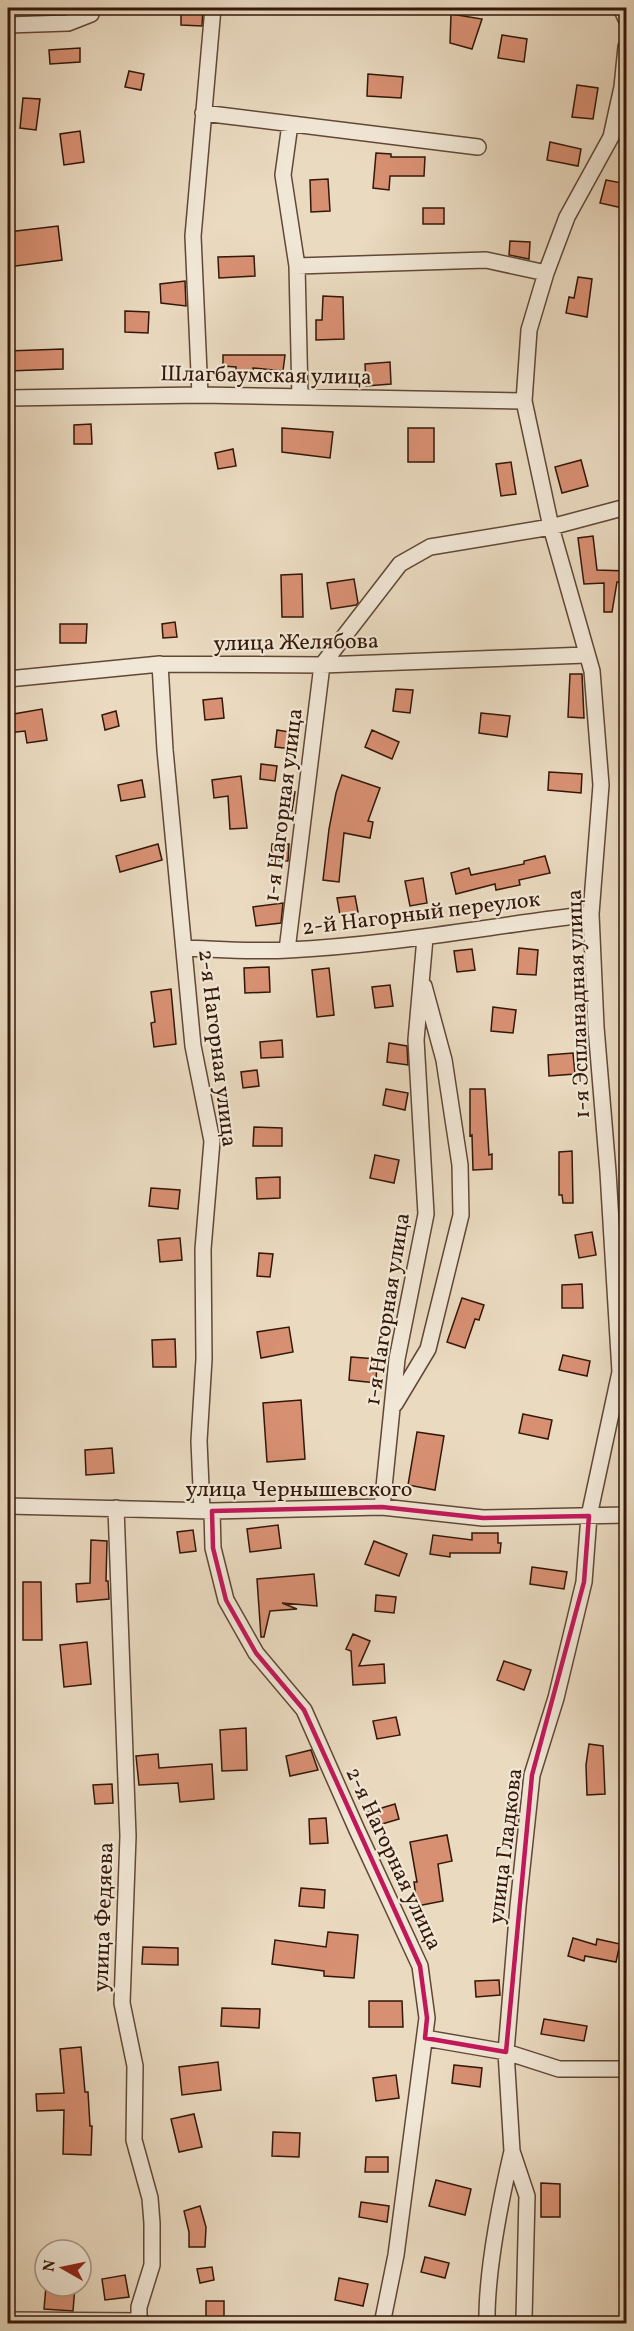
<svg xmlns="http://www.w3.org/2000/svg" width="634" height="2331" viewBox="0 0 634 2331" font-family="Vollkorn,serif">
<rect width="100%" height="100%" fill="#eadac0"/>
<filter id="stains"><feTurbulence type="fractalNoise" baseFrequency=".00333" numOctaves="4"/><feColorMatrix values="0 0 0 0 .2 0 0 0 0 .09 0 0 0 0 .02 0 0 0 .5 -.17"/></filter>
<radialGradient id="worn" r=".72"><stop offset=".6" stop-color="#630" stop-opacity="0"/><stop offset="1" stop-color="#630" stop-opacity=".3"/></radialGradient>
<path fill="#d89073" stroke="#331708" stroke-width="1.5" d="M181,8l22,1 -1,17 -21,-1z
M451,14l31,5 -10,30 -22,-6z
M502,35l25,4 -3,23 -26,-4z
M80,48v14l-30,2 -1,-14z
M129,71l15,3 -3,16 -16,-3z
M368,74l35,3 -2,21 -34,-2z
M577,85l21,3 -5,31 -21,-2z
M23,98l17,1 -4,31 -16,-2z
M80,131l4,31 -20,3 -4,-31z
M550,142l31,7 -3,17 -31,-6z
M376,153l15,1v3h34l-1,19h-34l-1,14 -16,-2z
M328,179l2,32 -19,1 -1,-32z
M606,180l21,4v25l-27,-6z
M423,208h21v16h-21z
M58,226l4,34 -54,7v-35z
M510,241l20,1 -1,17 -20,-4z
M254,256l1,20 -36,2 -1,-21z
M578,277l14,2 -5,38 -21,-4 3,-16 5,1z
M185,281l1,25 -25,-3 -1,-19z
M323,296l20,1 1,42 -28,1v-20h6z
M125,311l24,1 -1,21 -23,-1z
M63,349v20l-55,2v-20z
M223,355h62l-2,16 -30,-3 1,12 -18,1v-14l-13,-1z
M390,362l1,22 -25,2 -1,-22z
M91,424l1,20h-18v-19z
M282,428l51,4 -3,26 -48,-6z
M408,428h26v34h-26z
M233,449l3,17 -18,3 -3,-16z
M581,460l7,26 -26,7 -7,-26z
M511,462l5,32 -15,2 -5,-32z
M593,536l4,34 30,1v11h-10l-5,30h-8v-29l-20,1 -6,-46z
M302,574l1,43h-21l-1,-42z
M354,579l4,24 -2,2 -25,4 -4,-26z
M175,622l2,15 -14,1 -1,-14z
M60,624h27l-1,19h-26z
M570,674h12l2,44 -16,-1z
M396,689l17,1 -3,23 -17,-2z
M222,698l2,20 -19,2 -2,-20z
M42,709l5,31 -20,3 -2,-12 -17,2v-18z
M116,711l3,15 -14,4 -3,-15z
M481,713l29,3 -3,21 -28,-4z
M277,730l19,3 -3,16 -18,-2z
M372,730l27,12 -7,17 -27,-12z
M261,764l16,2 -2,15 -15,-2z
M549,772l33,2 -1,19 -33,-3z
M342,775l38,13 -12,33 5,1 -3,16 -26,-5 -5,49 -16,-2 6,-51 7,-36z
M241,776l6,52 -17,1 -2,-33 -14,2 -2,-18z
M142,780l3,17 -24,4 -3,-16z
M282,790l13,2 -3,19 -13,-2z
M158,844l4,16 -42,12 -4,-16z
M272,844h17l-1,17 -17,-1z
M545,856l5,17 -31,7 1,5 -24,5 -1,-6 -39,10 -5,-21 18,-5 2,7 53,-11v-3z
M423,878l4,25 -17,3 -5,-25z
M355,896l3,16 -18,3 -3,-17z
M283,903l-2,20 -25,3 -3,-19z
M519,948l19,2 -2,25 -19,-1z
M472,949l3,21 -18,2 -3,-21z
M269,967l1,25 -25,1 -1,-25z
M329,968l5,47 -17,2 -5,-47z
M390,985l3,21 -18,2 -3,-21z
M171,989l5,55 -22,3 -3,-24 4,-1 -4,-30z
M493,1007l23,3 -3,23 -22,-2z
M282,1040l1,17 -22,1 -1,-16z
M389,1043l18,3 1,19 -21,-3z
M573,1053l2,21 -26,2 -1,-21z
M257,1070l2,16 -16,2 -2,-16z
M386,1089l22,4 -3,17 -22,-5z
M470,1089h15l4,66 3,-1v15l-19,1 -1,-35 -2,1z
M254,1127l28,1v18h-29z
M572,1151l1,52h-10l-1,-8h-3v-43z
M375,1155l24,5 -5,23 -24,-5z
M280,1177v21l-23,1 -1,-21z
M151,1188l29,2 -2,19 -29,-3z
M592,1232l4,23 -17,3 -4,-23z
M180,1238l2,22 -22,2 -2,-22z
M259,1253l14,1 -3,23 -13,-1z
M582,1284l1,24h-21v-23z
M462,1298l22,7 -5,15 -4,-1 -10,29 -18,-6z
M289,1327l4,25 -32,6 -4,-26z
M175,1339l1,28h-23l-1,-27z
M563,1355l27,6 -3,15 -28,-6z
M351,1357l26,2 -1,24 -27,-3z
M301,1400l4,59 -38,3 -4,-59z
M523,1414l29,6 -4,19 -29,-6z
M417,1432l27,4 -9,54 -27,-5z
M112,1448l2,25 -28,2 -1,-25z
M278,1525l3,23 -31,4 -3,-23z
M193,1530l3,21 -16,2 -3,-21z
M472,1533h26v10h3l-1,10h-50v4l-20,-3 3,-19 39,5z
M91,1540l16,1 -1,40h2l1,18 -32,3 -1,-18 14,-1z
M374,1541l33,13 -8,22 -34,-12z
M532,1567l35,5 -3,17 -34,-5z
M314,1574l3,32 -35,-3 15,6 -27,2 -6,26h-3l-4,-58z
M23,1582h18l1,58h-19z
M376,1595l20,2 -2,16 -19,-2z
M353,1634l17,7 -11,25 25,-2 1,19 -32,2 -2,-34 -5,-2z
M87,1642l4,42 -27,3 -4,-42z
M504,1661l27,9 -7,20 -27,-10z
M396,1717l4,18 -23,4 -4,-18z
M246,1728l1,42 -25,1 -2,-41z
M589,1744l14,2 2,48 -18,1 -1,-30z
M311,1750l7,20 -28,6 -4,-20z
M158,1754l1,14 53,-4 2,35 -34,3 -2,-19 -39,2 -3,-29z
M112,1784l1,19 -18,1 -2,-19z
M395,1804l4,15 -27,8 -4,-15z
M326,1818l2,25 -18,1 -1,-25z
M447,1835l5,26 -14,3 5,37 -26,5 -3,-24h3l-7,-40z
M301,1888l24,2 -1,18 -25,-2z
M328,1932l30,3 -4,43 -30,-2v-5l-52,-7 3,-24 51,7z
M573,1938l23,7 1,-6 23,5 -4,18 -31,-6 -1,5 -16,-5z
M143,1947l35,1v17l-36,-1z
M499,1980l1,15 -24,2 -1,-16z
M369,2001h33l1,26h-34z
M222,2008l38,1 -1,19 -38,-2z
M544,2019l43,7 -3,15 -43,-7z
M81,2047l4,45h3l2,34h2l-1,29 -28,-1 1,-44 -27,1 -1,-17 28,-1 -4,-44z
M218,2062l3,28 -39,5 -3,-28z
M454,2065l28,3 -2,19 -28,-4z
M396,2075l3,23 -23,3 -3,-23z
M194,2114l8,33 -23,5 -8,-33z
M273,2132l27,1 -1,24 -27,-1z
M366,2157h22v15h-23z
M436,2180l35,9 -6,26 -36,-9z
M541,2183l19,1v33h-19z
M361,2202l28,4 -2,16 -28,-5z
M200,2206l6,21 -1,20h-16v-15l-5,-21z
M425,2257l24,6 -4,15 -24,-6z
M212,2267l2,13 -14,3 -3,-14z
M125,2275l4,22 -24,3 -3,-21z
M339,2278l29,6 -5,22 -28,-6z
M46,2286h29l-2,25 -29,-2z
M206,2301h18v23h-18z"/>
<g fill="none" stroke-linecap="round" stroke-linejoin="round">
<g stroke="#614836" stroke-width="18">
<path id="street" d="M621,8l5,11
M8,25l60,-2 23,-9 1,-6
M203,113l275,34
M290,124l-7,51 14,91 3,131
M297,266l189,-6 60,13
M200,395l-7,-159 20,-228
M8,398l192,-3 324,6
M160,664l5,86 28,296 19,95 -9,108 1,110 -5,82 3,69
M8,679l152,-15 162,1 264,-10
M184,948c34,1 70,4 104,2 102,-5 202,-24 303,-36
M287,950l35,-285 78,-101 30,-17 121,-20 75,-20
M395,1404l33,-55 33,-134 -1,-50 -16,-105 -20,-74
M8,1506l204,5 170,-4 101,11 143,-3
M382,1507l15,-148 29,-145 -10,-174 9,-102
M116,1508l12,328 -6,167 13,63 -1,74 16,58 2,25v42l-13,42v14
M212,1511l1,37 13,52 30,53 48,57 53,120 63,136 7,52 -31,237 -14,69
M425,2038l81,14 53,17h67
M8,2320l131,1 7,3
M487,2324c-1,-53 13,-121 25,-173
M526,2324l-2,-5 3,-123 -15,-45 -6,-99 12,-146 14,-131 24,-77 28,-116 5,-66 31,-144 -12,-200 -12,-145 -5,-113 10,-129 -9,-114 -41,-144 -27,-126 5,-71 17,-57 21,-56 44,-80 11,-50 4,-40"/>
</g>
<use href="#street" stroke="#f1e7d6" stroke-width="15"/>
</g>
<path fill="none" stroke="#c2185b" stroke-width="4.5" stroke-linejoin="round" d="M382,1507l101,11 106,-2 -5,66 -52,193 -26,277 -81,-14 2,-20 -7,-52 -116,-256 -48,-57 -30,-53 -13,-52 -1,-37z"/>
<g text-anchor="middle" stroke-width="4.5" stroke-linejoin="round" paint-order="stroke">
<g font-size="22" fill="#331708" stroke="#f1e7d6">
<text transform="translate(266 374) rotate(1)" y="8">Шлагбаумская улица</text>
<text transform="translate(296 641) rotate(-1)" y="8">улица Желябова</text>
<text transform="translate(282 805) rotate(-83)" y="8">1-я Нагорная улица</text>
<text transform="translate(421 912) rotate(-7)" y="8">2-й Нагорный переулок</text>
<text transform="translate(577 1004) rotate(-92)" y="8">1-я Эспланадная улица</text>
<text transform="translate(219 1048) rotate(83)" y="8">2-я Нагорная улица</text>
<text transform="translate(386 1309) rotate(-81)" y="8">1-я Нагорная улица</text>
<text x="299" y="1496">улица Чернышевского</text>
<text transform="translate(504 1846) rotate(-83)" y="8">улица Гладкова</text>
<text transform="translate(395 1858) rotate(65)" y="8">2-я Нагорная улица</text>
<text transform="translate(102 1917) rotate(-88)" y="8">улица Федяева</text>
</g>
</g>
<rect width="634" height="2331" fill="none" stroke="#eadac0" stroke-width="30"/>
<rect x="9" y="9" width="616" height="2313" fill="none" stroke="#331708" stroke-width="3"/>
<rect x="15" y="15" width="604" height="2301" fill="none" stroke="#331708" stroke-width="1.5"/>
<g transform="translate(63 2268) rotate(279)"><circle r="28" fill="#f1e7d6" stroke="#a59484" stroke-width="1.5"/>
<path d="M0-4.5L10 22L0 15L-10 22Z" fill="#8f2418"/>
<text y="-9" font-size="16" font-weight="bold" text-anchor="middle" fill="#331708">N</text>
</g>
<rect width="100%" height="100%" filter="url(#stains)"/>
<rect width="100%" height="100%" fill="url(#worn)"/>
</svg>
